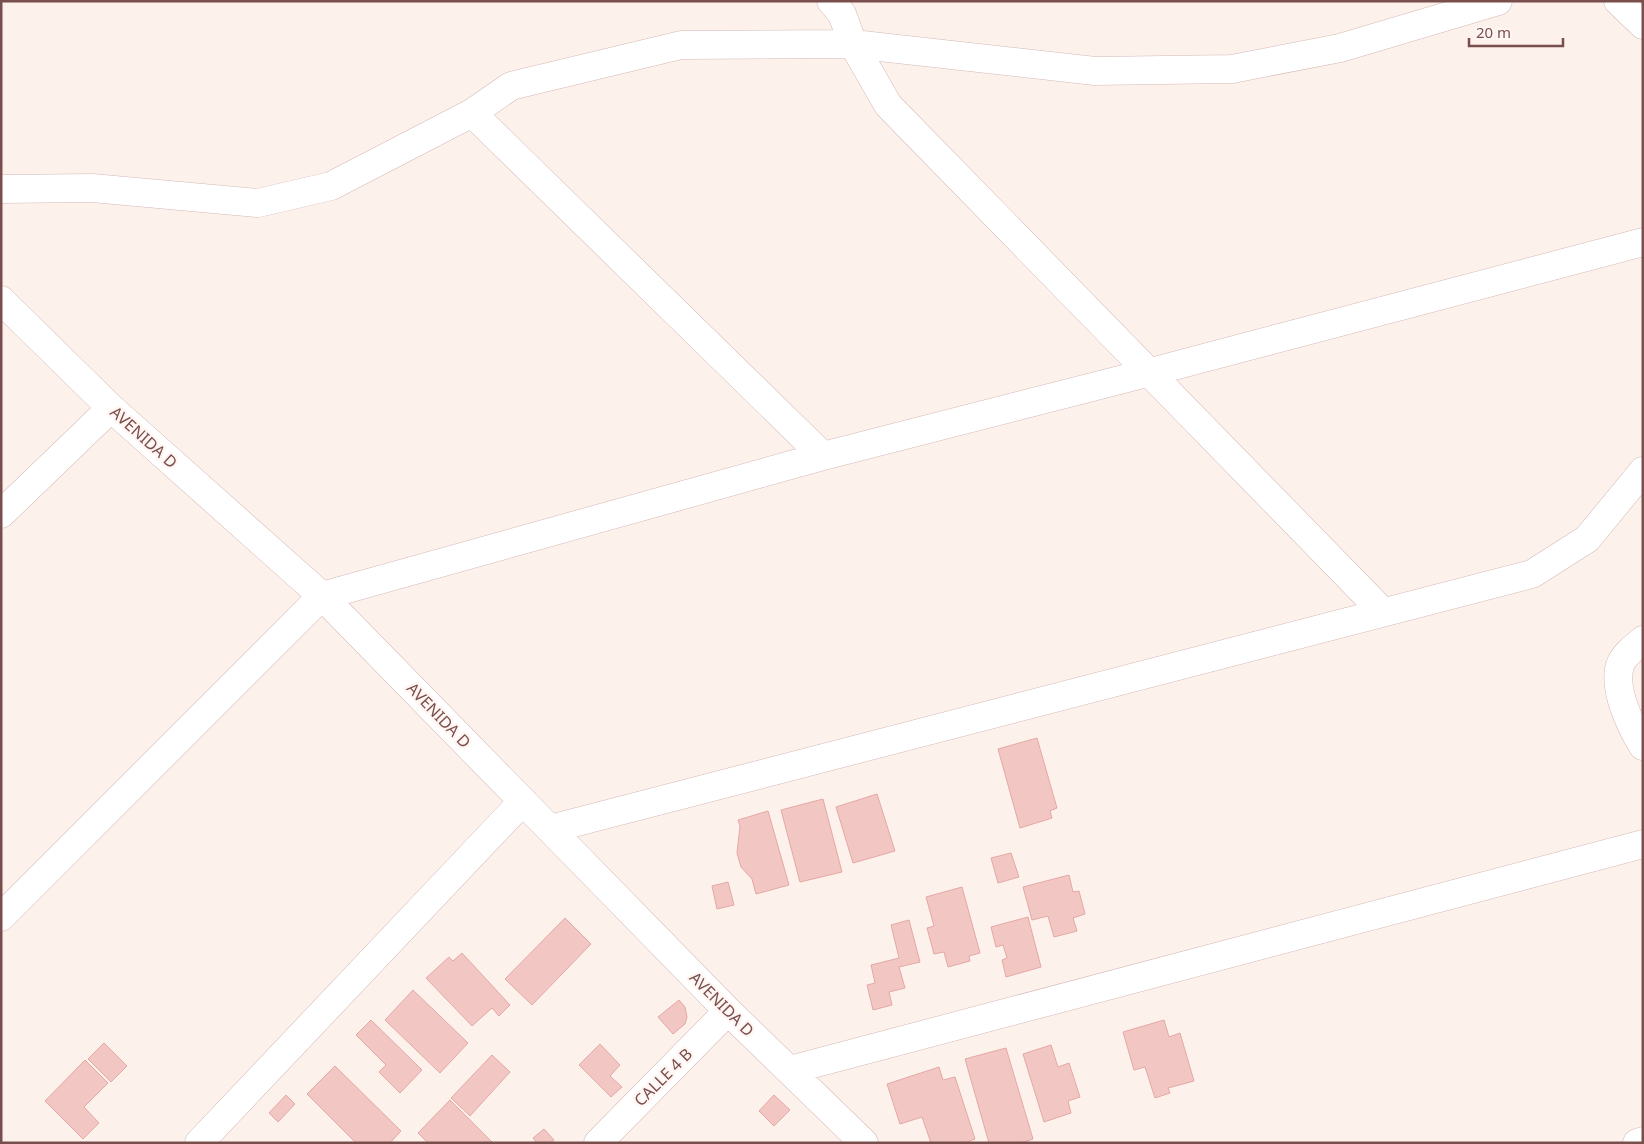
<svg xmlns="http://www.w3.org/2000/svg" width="1644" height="1144" viewBox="0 0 1644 1144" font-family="'Noto Sans',sans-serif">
<rect width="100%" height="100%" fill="#fdf1ec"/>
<path fill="#f2c7c3" stroke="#e5a7a4" d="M1037,738l20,70 -7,3 2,7 -32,10 -22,-79z
M877,794l18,57 -42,12 -17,-56z
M823,799l19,73 -42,10 -19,-72z
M768,811l21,74 -33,9 -4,-15 -11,-12 -4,-14 3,-27 -2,-6z
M1011,853l8,24 -21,6 -7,-25z
M1069,875l4,17 6,-1 6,23 -12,4 4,13 -23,6 -6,-21 -16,4 -9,-33z
M728,882l6,23 -17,4 -5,-23z
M962,887l18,66 -11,3 1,5 -22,6 -4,-15 -10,2 -7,-26 7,-2 -8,-29z
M1028,917l13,50 -35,10 -4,-17 5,-2 -4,-13 -7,2 -5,-20z
M565,918l26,26 -59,61 -27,-26z
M909,920l11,42 -21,5 6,21 -16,4 3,13 -19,5 -6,-25 8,-2 -4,-18 28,-7 -8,-33z
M462,953l48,52 -11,11 -7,-8 -20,18 -46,-48 23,-21 4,4z
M413,990l55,53 -28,30 -55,-53z
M679,1000l6,7 2,10 -2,7 -12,10 -15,-17z
M371,1020l51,50 -22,23 -21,-21 7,-7 -30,-30z
M1164,1020l5,17 11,-4 14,48 -26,7 2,5 -15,5 -10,-31 -11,3 -11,-38z
M104,1043l23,23 -16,16 -23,-23z
M600,1044l20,21 -10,11 12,11 -11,10 -32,-32z
M1051,1045l7,22 11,-4 11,34 -12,4 3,12 -27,9 -21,-68z
M1006,1048l27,91 -12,4h-32l-24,-84z
M492,1055l18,17 -40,44 -19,-18z
M85,1060l23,23 -24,24 15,16 -16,16 -38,-38z
M335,1066l66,65 -11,12h-34l-49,-49z
M939,1067l4,13 12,-3 20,62 -11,4h-33l-9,-26 -22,7 -13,-40z
M286,1095l9,9 -17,18 -9,-9z
M774,1095l16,15 -16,16 -15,-15z
M450,1100l43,43h-65l-10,-10z
M544,1129l10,11 -4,3h-13l-4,-5z"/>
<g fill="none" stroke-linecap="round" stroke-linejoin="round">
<g stroke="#d4b9b6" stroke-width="29">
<path id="minor" d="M831,1l11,13 11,30 35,61 495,507
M1618,1l25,24
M472,113l351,343
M1,189l91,-1 166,15 73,-17 141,-73 39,-27 170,-41 172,-1 242,27 137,-2 108,-21 158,-47
M1,300l110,108 211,188 406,415 136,132
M1,514l110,-106
M1643,640c-7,6 -18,14 -22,23 -10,23 10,64 22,83
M550,829l982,-255 55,-35 56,-68
M1,917l321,-321 501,-140 328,-84 492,-130
M790,1070l853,-226
M199,1143l324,-342
M598,1143l130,-132
M1637,1143l6,-2"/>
</g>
<use href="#minor" stroke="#fff" stroke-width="28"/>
</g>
<g text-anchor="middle" stroke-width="5" stroke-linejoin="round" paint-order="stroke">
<g font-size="16" fill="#794f4e" stroke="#fff6f3">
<text transform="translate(144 437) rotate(42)" y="6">AVENIDA D</text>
<text transform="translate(439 715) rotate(46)" y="6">AVENIDA D</text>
<text transform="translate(722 1004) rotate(45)" y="6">AVENIDA D</text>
<text transform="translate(663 1077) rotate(-45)" y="6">CALLE 4 B</text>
</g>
</g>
<rect width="1644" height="1144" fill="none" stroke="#794f4e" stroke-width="5"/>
<path d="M1469 38v8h94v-8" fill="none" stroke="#794f4e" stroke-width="2.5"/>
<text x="1476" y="38" font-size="15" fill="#794f4e" stroke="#fff6f3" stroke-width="4" paint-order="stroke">20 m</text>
</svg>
